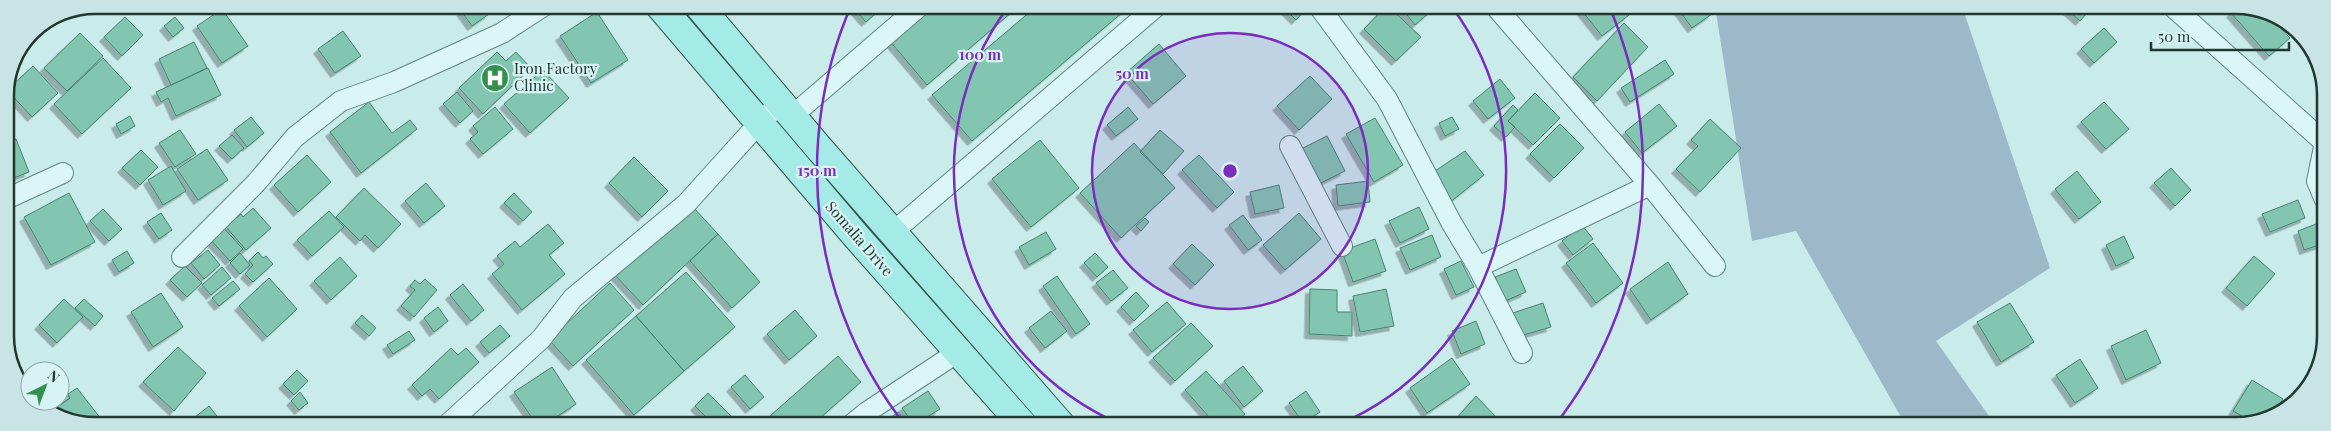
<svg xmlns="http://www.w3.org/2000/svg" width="2331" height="431" viewBox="0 0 2331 431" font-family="'Playfair Display',serif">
<defs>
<filter id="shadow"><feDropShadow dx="-4.5" dy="4.5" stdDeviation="0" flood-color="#0004"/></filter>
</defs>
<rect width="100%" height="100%" fill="#c9ebea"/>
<path fill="#9db8c9" d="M1715,6h247l88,262 -114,73 60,85h-90l-110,-195 -44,10z"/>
<path fill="#82c6b1" stroke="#46836f" filter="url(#shadow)" d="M457,5h25l7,9 -17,12z
M851,5h34l-19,17z
M915,5h105l-93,80 -44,-52z
M1038,5h93l-159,136 -40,-46z
M1281,5h29l-14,15z
M1387,5l34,32 -25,24 -32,-32z
M1399,5l38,1 -22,19z
M1578,6h44l7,9 -27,21z
M1676,6h31l5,8 -20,14z
M2063,6h30l-13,15z
M2239,6h10l22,11 19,21 -21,18 -38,-43z
M222,9l26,37 -26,17 -25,-37z
M597,12l31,48 -37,23 -31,-47z
M125,17l18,18 -21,21 -18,-19z
M175,17l9,11 -11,9 -9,-11z
M1624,23l24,24 -51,54 -24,-24z
M2104,28l13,14 -23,21 -13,-14z
M343,31l18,25 -26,17 -17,-24z
M80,33l23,23 -36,35 -23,-23z
M194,42l13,26 -36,17 -12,-26z
M1159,44l27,32 -33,28 -27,-31z
M497,52l9,9 10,-9 15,16 -48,46 -24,-26z
M103,58l28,30 -49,46 -28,-30z
M1665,60l9,14 -44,28 -9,-14z
M33,66l25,27 -26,24 -25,-27z
M208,68l13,27 -45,21 -8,-18 -7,4 -5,-10z
M543,70l26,28 -39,35 -26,-29z
M1310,76l22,23 -33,31 -22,-24z
M1500,79l15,19 -27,21 -15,-18z
M457,92l16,19 -13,12 -17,-19z
M1535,93l25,25 -27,27 -25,-24z
M369,102l23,31 18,-13 7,9 -56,44 -31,-41z
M2104,102l25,27 -23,20 -25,-27z
M1659,104l18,22 -35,27 -17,-21z
M1513,105l5,5 -10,11 7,6 -9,10 -12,-11z
M495,107l18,22 -30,25 -13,-15 8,-7 -5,-6z
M1128,107l10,12 -22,17 -9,-11z
M130,116l5,10 -14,8 -5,-10z
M251,117l13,16 -17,14 -13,-17z
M1452,117l7,12 -14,7 -6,-13z
M1375,118l28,47 -29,17 -28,-48z
M1710,119l31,29 -41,44 -24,-23 22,-23 -7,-6z
M1560,124l24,24 -30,30 -24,-24z
M180,130l16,24 -21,13 -16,-24z
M1160,130l24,21 -21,23 -23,-22z
M232,135l12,13 -12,11 -13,-13z
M1327,136l18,35 -26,13 -18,-35z
M16,139l13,33 -23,9v-38z
M1040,140l39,48 -48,39 -39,-48z
M1134,143l41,45 -54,50 -41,-45z
M207,149l21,31 -30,20 -21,-31z
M141,150l17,17 -18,18 -18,-17z
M1465,151l19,24 -35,28 -20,-28z
M307,155l24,27 -33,30 -24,-27z
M1199,155l35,37 -17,16 -35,-38z
M634,157l34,34 -26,26 -33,-34z
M171,166l15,25 -23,14 -15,-25z
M2171,168l20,22 -16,16 -21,-23z
M2077,171l24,31 -22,17 -24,-30z
M1368,181l2,21 -32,4 -2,-21z
M426,183l19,23 -21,17 -19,-22z
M1279,185l5,23 -29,6 -5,-22z
M364,188l37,36 -23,24 -13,-13 -5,6 -24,-24z
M69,193l26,49 -44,23 -27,-48z
M514,193l18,19 -9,9 -19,-18z
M2298,200l7,18 -35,14 -8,-18z
M692,206l26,28 -75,71 -28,-30z
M1419,207l10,22 -29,14 -11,-22z
M253,208l18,20 -25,22 -20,-23 15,-13 2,3z
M103,209l19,20 -13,12 -19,-20z
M329,211l15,16 -32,29 -15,-16z
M161,213l11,17 -13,9 -12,-17z
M1299,213l22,26 -36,31 -22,-25z
M1243,215l19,25 -14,10 -19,-25z
M1145,218l4,4 -8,9 -5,-5z
M2321,222l4,11v10l-21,7 -6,-19z
M220,224l23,25 -13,12 -23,-25z
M548,224l16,19 -15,12 16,19 -43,36 -30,-36 12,-10 -7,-8 18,-15 5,6z
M1582,225l11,14 -20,16 -11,-14z
M1046,232l10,17 -27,16 -10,-18z
M718,234l42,48 -28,26 -42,-47z
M1432,235l9,22 -31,13 -10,-22z
M2124,236l10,22 -18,8 -10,-21z
M1375,239l11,32 -33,11 -11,-31z
M1593,243l30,40 -27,20 -30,-40z
M1192,244l22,21 -19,20 -22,-21z
M208,250l12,15 -16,14 -13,-16z
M127,251l7,12 -15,9 -7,-12z
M258,252l5,6 3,-2 7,8 -20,18 -8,-8 8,-9 -4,-4z
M240,253l10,12 -10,9 -10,-11z
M1095,253l13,14 -11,10 -13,-14z
M2254,256l21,18 -28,32 -21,-18z
M340,257l17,19 -26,24 -17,-19z
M1461,261l13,26 -18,8 -12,-26z
M1668,262l20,32 -37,26 -21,-31z
M185,266l17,17 -15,14 -17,-17z
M222,267l9,11 -20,17 -9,-10z
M1516,269l10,23 -21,9 -10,-24z
M1113,270l15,18 -17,13 -15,-18z
M686,272l49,55 -51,44 -48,-55z
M1057,276l33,48 -14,10 -33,-48z
M269,278l28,31 -30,28 -28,-31z
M425,279l12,11 -23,27 -13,-11 14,-16 -5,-4 5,-6 5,4z
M233,281l7,8 -21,17 -7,-8z
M610,283l24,27 -61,56 -24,-26z
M463,284l21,26 -13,11 -21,-26z
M1310,289l27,1v22h15v24l-43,-2z
M1386,289l8,37 -34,6 -7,-36z
M1136,292l13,14 -15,15 -13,-14z
M161,293l22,34 -30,20 -22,-35z
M64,299l19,18 -26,26 -18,-18z
M84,299l19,17 -8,10 -20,-18z
M1167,302l19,22 -34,28 -19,-22z
M1543,303l8,24 -31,9 -7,-23z
M2010,303l24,39 -33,20 -24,-40z
M438,307l10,14 -14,11 -10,-14z
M795,310l22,26 -28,24 -22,-26z
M1051,311l16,20 -22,17 -16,-20z
M362,315l14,13 -7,8 -14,-13z
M636,316l48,55 -50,44 -48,-55z
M1476,321l9,23 -24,10 -9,-23z
M1191,323l22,23 -38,35 -22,-23z
M500,325l10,11 -21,17 -9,-11z
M2146,330l15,33 -35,17 -15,-34z
M409,331l6,9 -22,14 -6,-9z
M8,340l9,28 -3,1 -6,-10z
M178,347l28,26 -32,38 -31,-29z
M451,348l7,7 8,-7 13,14 -40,37 -9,-10 -8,7 -10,-11z
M838,356l23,26 -49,43h-33l-9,-9z
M1452,358l18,26 -43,29 -17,-25z
M2080,359l18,29 -23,15 -19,-28z
M1243,366l20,25 -19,16 -20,-26z
M552,367l24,37 -32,21h-7l-23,-33z
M297,370l11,11 -14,14 -11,-11z
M1206,371l39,43 -13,12h-15l-32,-36z
M745,375l19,22 -14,12 -19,-22z
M2252,380l31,19 -8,13 -23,10 -19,-11z
M60,383l10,15 -18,13 -17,-7 -1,-3h26z
M77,388l24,31 -8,6h-11l-30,-14 18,-13 -2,-4z
M928,391l12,18 -26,16 -12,-17z
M1306,391l14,21 -17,11 -14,-20z
M300,392l8,11 -9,7 -8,-9z
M708,393l23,23 -10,9h-7l-19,-19z
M1476,396l21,22 -7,8h-40z
M209,406l15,19h-39z
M898,412l10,13h-27z
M2168,417l4,9h-24z"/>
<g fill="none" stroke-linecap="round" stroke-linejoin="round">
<g stroke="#5f867e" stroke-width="22">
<path id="street" d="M1318,5l69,94 64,123 27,45 44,86
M1495,6l155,179 65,81
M2172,6l152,136
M792,116l129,-111
M1290,146l52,100
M2324,147l-7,34 8,19
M6,199l57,-26
M893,232l265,-227
M182,257l74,-74 39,-46 46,-36 53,-19 108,-49 43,-28
M1478,267l172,-82
M447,425l94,-86 32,-41 113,-94 74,-82 21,-19
M851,425l16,-13 91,-60"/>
</g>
<g stroke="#32544c" stroke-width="30">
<path id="primary" d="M659,5l197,231 167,189
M698,5l120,142 243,278"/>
</g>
<use href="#street" stroke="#dbf6f6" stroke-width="20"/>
<use href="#primary" stroke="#a4ebe8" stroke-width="28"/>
</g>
<circle cx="1230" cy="171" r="138" fill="#7b2cbf" fill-opacity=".12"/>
<g fill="none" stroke="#7b2cbf" stroke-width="2.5">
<circle cx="1230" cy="171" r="138"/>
<path d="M1122 425A276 276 0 0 1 1008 7M1452 7A276 276 0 0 1 1338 425"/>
<path d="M905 425A413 413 0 0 1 851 6M1609 6A413 413 0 0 1 1555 425"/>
</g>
<defs>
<g id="hospital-disc" transform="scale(1.4375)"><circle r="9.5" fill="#34904c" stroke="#d8f3f3"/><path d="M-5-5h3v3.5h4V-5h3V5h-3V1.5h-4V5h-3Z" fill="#fff"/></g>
</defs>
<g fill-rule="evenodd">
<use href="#hospital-disc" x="495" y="78"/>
</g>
<g text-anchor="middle" stroke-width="4.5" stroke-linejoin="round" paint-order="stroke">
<g font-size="15" fill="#213832" stroke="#d8f3f3" text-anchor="start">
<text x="514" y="74">Iron Factory<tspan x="514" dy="17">Clinic</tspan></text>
</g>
<g font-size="15" fill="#213832" stroke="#d8f3f3">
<text transform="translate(859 239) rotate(49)" y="5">Somalia Drive</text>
</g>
</g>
<path d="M0 0H2331V431H0ZM95 14H2236A81 81 0 0 1 2317 95V336A81 81 0 0 1 2236 417H95A81 81 0 0 1 14 336V95A81 81 0 0 1 95 14Z" fill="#c9e4e4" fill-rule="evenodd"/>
<path fill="none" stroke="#213832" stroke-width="2.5" d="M95 14H2236A81 81 0 0 1 2317 95V336A81 81 0 0 1 2236 417H95A81 81 0 0 1 14 336V95A81 81 0 0 1 95 14Z"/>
<circle cx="1230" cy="171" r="8" fill="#7b2cbf" stroke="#d8f3f3" stroke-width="2.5"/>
<g font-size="15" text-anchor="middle" font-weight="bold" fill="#7b2cbf" stroke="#d8f3f3" stroke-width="4.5" stroke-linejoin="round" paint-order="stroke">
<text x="980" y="60">100 m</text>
<text x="1132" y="79">50 m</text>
<text x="817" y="176">150 m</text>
</g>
<g transform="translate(45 386) rotate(42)"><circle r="24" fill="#d8f3f3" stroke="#8fa8a6"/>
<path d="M0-4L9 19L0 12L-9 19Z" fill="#34904c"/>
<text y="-8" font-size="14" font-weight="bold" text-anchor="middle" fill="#213832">N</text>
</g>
<path d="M2151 42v8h138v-8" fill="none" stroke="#213832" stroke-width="2.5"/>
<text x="2158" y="42" font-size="15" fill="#213832" stroke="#d8f3f3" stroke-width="4" paint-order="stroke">50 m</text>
</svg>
